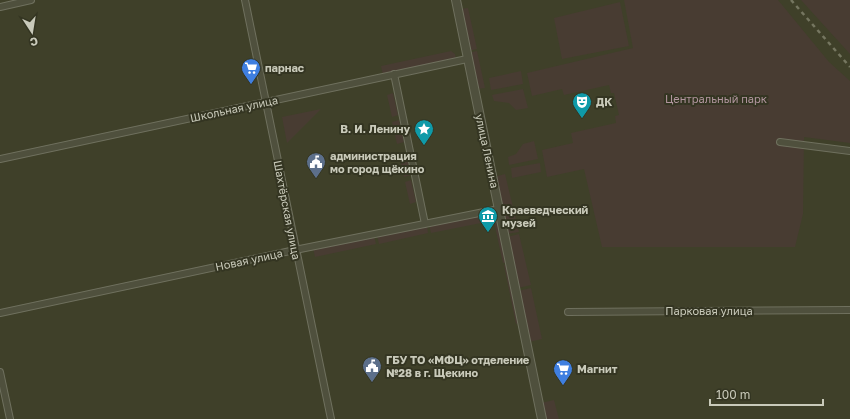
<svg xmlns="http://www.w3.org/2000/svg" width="850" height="419" viewBox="0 0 850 419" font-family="'Golos Text',sans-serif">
<rect width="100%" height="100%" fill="#3f4029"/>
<path fill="#483c32" d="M624,0h154l51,62 21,19v62l-46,-6 -1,77 -8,33h-193l-18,-78 -37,8 -5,-27 31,-7 -2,-10 45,-10 -1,-7 4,-1 -5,-22h-3l-2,-8 -45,10 -2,-6 -30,7 -5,-23 106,-25z
M801,0h49v54z
M620,2l9,44 -67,13 -8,-41z
M468,8l9,41 -9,2 -8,-42z
M451,51l4,3 1,6 -73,15 -2,-9z
M477,51l8,37 -9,1 -8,-36z
M521,71l2,13 -32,6 -2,-12z
M523,89l5,19 -12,2 -7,-7 -15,-2 -2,-6z
M393,93l5,22 -6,2 -5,-22z
M321,109l-34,34 -5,-26z
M399,120l5,22 -7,2 -5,-22z
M534,141l4,18 -29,6 -1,-8 8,-3 7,-10z
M406,153l5,22 -7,2 -5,-22z
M540,163l1,9 -29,6 -1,-10z
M505,174l14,58 -13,2 -12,-57z
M411,180l5,22 -6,2 -5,-22z
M490,212l1,9 -60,12 -2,-8z
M500,221l9,41 -6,1 -9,-41z
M427,225l1,8 -49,11 -2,-9z
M519,234l12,51 -13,3 -11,-51z
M374,236l2,8 -61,13 -2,-9z
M509,264l12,58 -5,2 -12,-59z
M531,288l11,51 -13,3 -11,-51z
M554,400l5,19h-15l-3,-16z"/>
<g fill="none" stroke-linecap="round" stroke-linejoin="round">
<g stroke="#6f705e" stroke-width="8">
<path id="minor" d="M245,0l86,419
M0,7l31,-7
M394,74l31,150
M780,142l70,9
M0,159l467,-100
M568,312l282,-2
M0,313l295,-63 204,-41
M0,372l10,47"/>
</g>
<g stroke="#6f705e" stroke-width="10">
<path id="tertiary" d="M456,0l86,419"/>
</g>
<use href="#minor" stroke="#4f503d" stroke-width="6"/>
<use href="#tertiary" stroke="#4f503d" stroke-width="8"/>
<path stroke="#757660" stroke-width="2.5" stroke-dasharray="4 4" stroke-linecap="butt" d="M791,0l59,67"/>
</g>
<defs>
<g id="supermarket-pin" transform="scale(1)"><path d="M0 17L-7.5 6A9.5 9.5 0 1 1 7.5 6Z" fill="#3f7fe0" stroke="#343522"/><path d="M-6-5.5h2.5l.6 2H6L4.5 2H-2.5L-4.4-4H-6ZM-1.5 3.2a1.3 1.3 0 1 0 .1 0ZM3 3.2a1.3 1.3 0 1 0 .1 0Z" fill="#fff"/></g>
<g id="theatre-pin" transform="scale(1)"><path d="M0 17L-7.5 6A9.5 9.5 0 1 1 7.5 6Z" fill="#0f9aa8" stroke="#343522"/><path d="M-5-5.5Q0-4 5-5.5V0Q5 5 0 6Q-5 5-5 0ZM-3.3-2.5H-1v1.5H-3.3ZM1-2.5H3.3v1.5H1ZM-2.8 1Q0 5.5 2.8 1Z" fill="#fff"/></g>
<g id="sight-pin" transform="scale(1)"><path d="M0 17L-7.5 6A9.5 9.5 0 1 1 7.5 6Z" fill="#0f9aa8" stroke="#343522"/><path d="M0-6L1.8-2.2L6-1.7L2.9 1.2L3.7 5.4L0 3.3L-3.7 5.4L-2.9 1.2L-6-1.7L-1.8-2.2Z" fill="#fff"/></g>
<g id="civic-pin" transform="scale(1)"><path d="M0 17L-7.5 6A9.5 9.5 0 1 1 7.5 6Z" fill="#5c6f8a" stroke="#343522"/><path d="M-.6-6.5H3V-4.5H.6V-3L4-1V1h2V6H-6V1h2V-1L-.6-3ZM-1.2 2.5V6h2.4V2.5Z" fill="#fff"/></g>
<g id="museum-pin" transform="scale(1)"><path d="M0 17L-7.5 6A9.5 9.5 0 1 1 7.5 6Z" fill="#0f9aa8" stroke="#343522"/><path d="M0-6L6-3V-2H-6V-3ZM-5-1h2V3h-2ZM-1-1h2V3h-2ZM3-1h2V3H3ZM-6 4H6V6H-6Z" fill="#fff"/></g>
</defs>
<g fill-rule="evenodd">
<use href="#supermarket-pin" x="251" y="68"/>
<use href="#theatre-pin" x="582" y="102"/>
<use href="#sight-pin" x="424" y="129"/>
<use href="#civic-pin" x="316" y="162"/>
<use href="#museum-pin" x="488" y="216"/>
<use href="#civic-pin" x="372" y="366"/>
<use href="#supermarket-pin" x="563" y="369"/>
</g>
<g text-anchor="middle" stroke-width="4" stroke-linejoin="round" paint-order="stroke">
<g font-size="11" font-weight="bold" fill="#c9caba" stroke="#343522" text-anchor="start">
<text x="265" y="72">парнас</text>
<text x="596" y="106">ДК</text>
<text x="410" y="133" text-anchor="end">В. И. Ленину</text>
<text x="330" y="160">администрация<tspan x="330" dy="13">мо город щёкино</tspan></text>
<text x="502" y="214">Краеведческий<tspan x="502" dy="13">музей</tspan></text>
<text x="386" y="364">ГБУ ТО «МФЦ» отделение<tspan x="386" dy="13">№28 в г. Щекино</tspan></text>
<text x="577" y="373">Магнит</text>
</g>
<g font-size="11" fill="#b2969f" stroke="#343522">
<text x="716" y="103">Центральный парк</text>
</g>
<g font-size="11" fill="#c9caba" stroke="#343522">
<text transform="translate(234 109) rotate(-12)" y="4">Школьная улица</text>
<text transform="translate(487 151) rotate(78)" y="4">улица Ленина</text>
<text transform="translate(287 210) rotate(79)" y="4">Шахтёрская улица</text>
<text transform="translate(249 260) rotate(-12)" y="4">Новая улица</text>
<text x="709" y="315">Парковая улица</text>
</g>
</g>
<g transform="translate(32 32) rotate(168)" stroke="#343522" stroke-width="3" paint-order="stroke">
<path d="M0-3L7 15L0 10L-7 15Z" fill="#c9caba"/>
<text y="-6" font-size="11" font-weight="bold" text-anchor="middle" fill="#c9caba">С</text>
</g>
<path d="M710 399v6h113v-6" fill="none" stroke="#c9caba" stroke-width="2"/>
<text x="716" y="399" font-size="12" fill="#c9caba" stroke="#343522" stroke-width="3" paint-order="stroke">100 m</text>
</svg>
